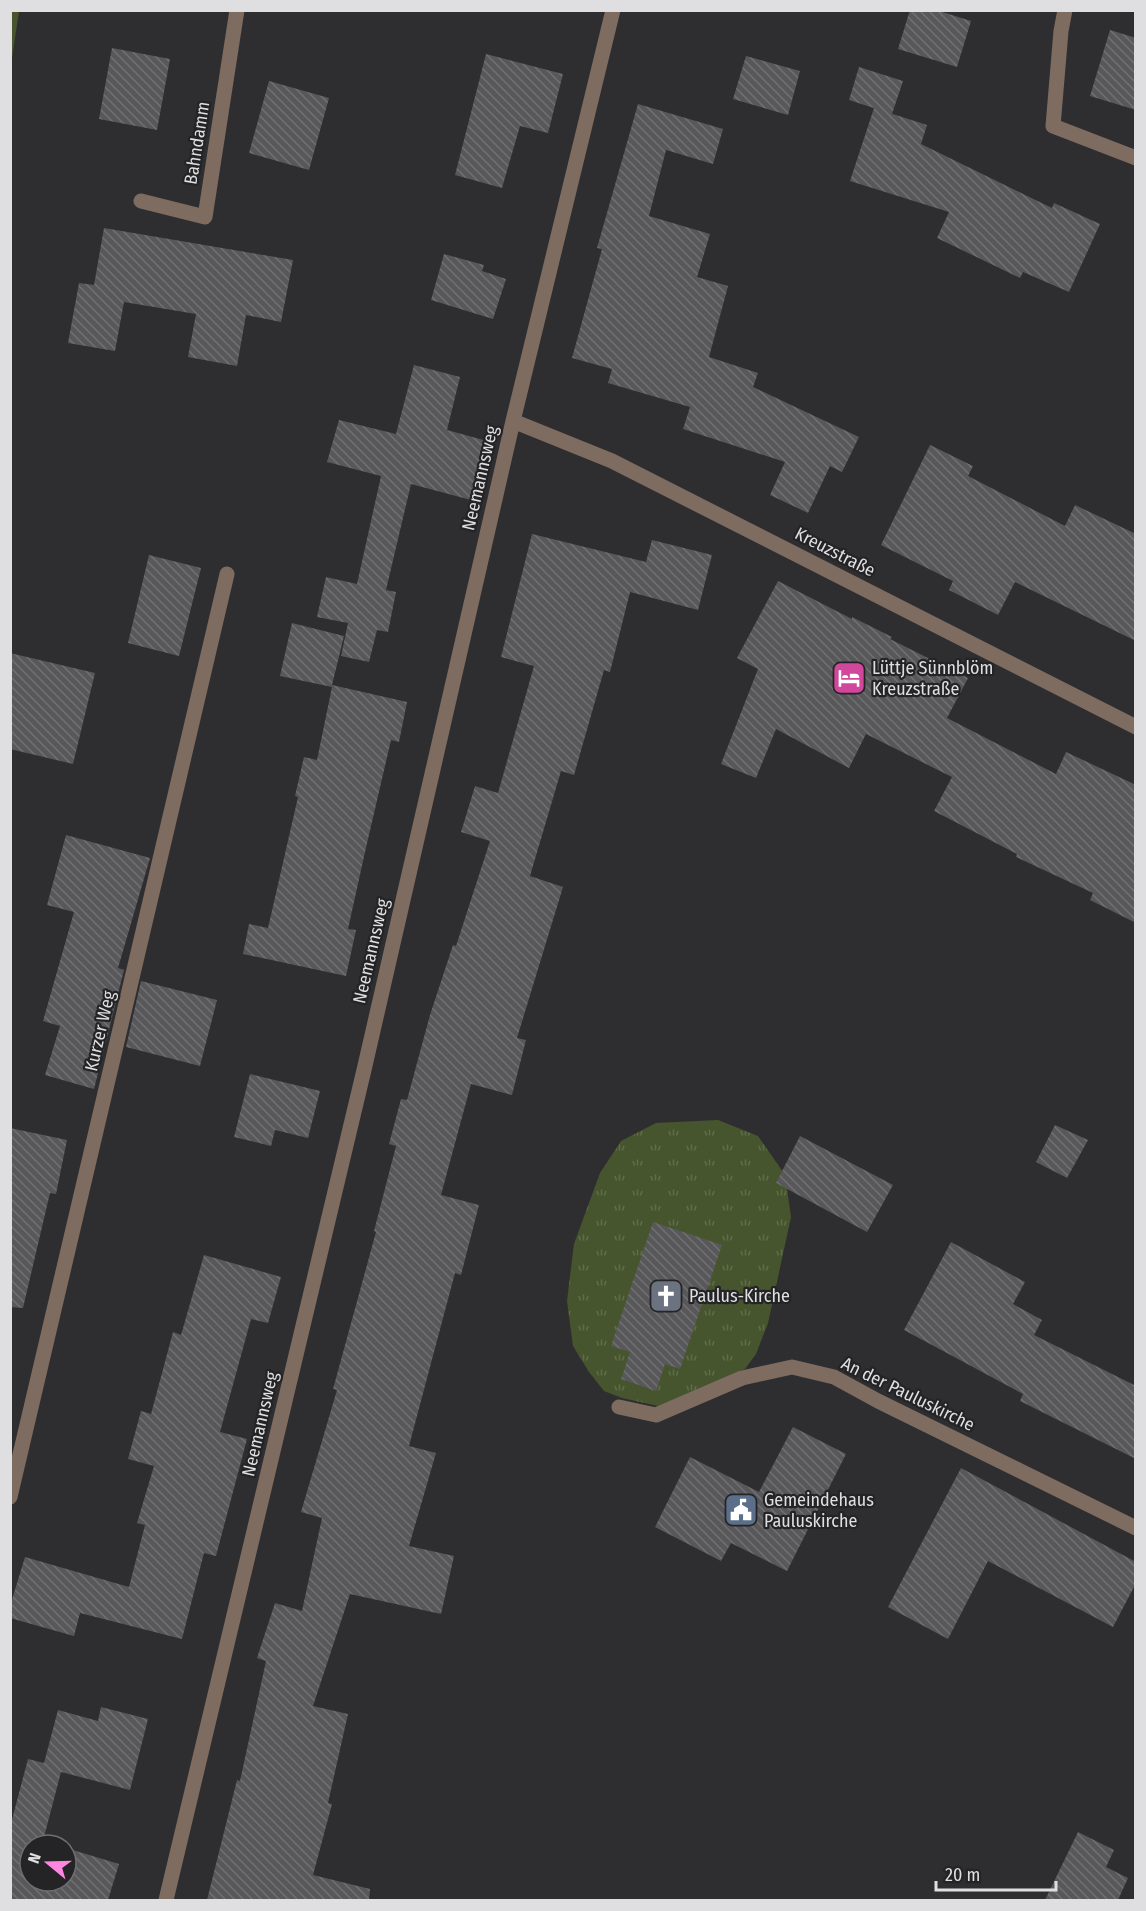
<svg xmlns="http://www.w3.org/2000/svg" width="1146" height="1911" viewBox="0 0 1146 1911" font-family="'Fira Sans Condensed',sans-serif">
<defs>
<pattern id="park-tufts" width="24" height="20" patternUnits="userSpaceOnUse" patternTransform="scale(1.5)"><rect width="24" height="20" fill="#46552d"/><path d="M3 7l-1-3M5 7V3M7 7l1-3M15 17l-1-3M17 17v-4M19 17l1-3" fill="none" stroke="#606d4b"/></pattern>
<pattern id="building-back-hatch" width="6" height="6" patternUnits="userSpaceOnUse" patternTransform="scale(1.5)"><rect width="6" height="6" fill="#58575a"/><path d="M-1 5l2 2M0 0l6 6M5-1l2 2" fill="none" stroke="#706f71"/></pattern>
</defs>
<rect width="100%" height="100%" fill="#2e2e30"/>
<path fill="#46552d" d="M11,10l8,1 -8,54 -1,-54z"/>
<path fill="url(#park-tufts)" d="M718,1120l40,16 27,39 6,42 -23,106 -12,31 -11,15 -87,37 -36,-8 -18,-7 -15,-19 -16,-26 -6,-45 7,-57 26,-71 21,-32 35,-18z"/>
<path fill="url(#building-back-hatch)" d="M910,10h26l35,11 -14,46 -59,-18z
M1110,30l26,8v72l-46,-14z
M112,48l58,11 -13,71 -58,-11z
M486,54l77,20 -15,59 -28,-7 -18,62 -47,-13z
M746,56l54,15 -12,44 -55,-16z
M859,67l44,14 -11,33 -43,-14z
M269,81l60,17 -20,72 -60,-17z
M638,104l85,25 -10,35 -47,-14 -17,66 61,18 -13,43 31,9 -19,71 49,16 -5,14 106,50 -17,35 -12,-6 -22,47 -38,-18 15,-33 -102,-33 7,-22 -82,-24 4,-14 -40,-11 30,-109 -5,-1z
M874,108l53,17 -6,19 131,64 2,-5 46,21 -31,68 -46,-20 -3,6 -83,-40 12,-26 -99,-31z
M104,228l189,32 -12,62 -35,-7 -9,51 -49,-9 8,-43 -72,-12 -9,49 -47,-8 11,-60 15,2z
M444,254l40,11 -2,6 24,8 -13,40 -62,-19z
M414,365l46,12 -13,53 40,11 -16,59 -60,-16 -25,106 10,2 -8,40 -11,-2 -8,32 -28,-6 7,-33 -31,-6 9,-40 31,7 24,-108 -54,-14 12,-42 57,14z
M930,445l43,21 -5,10 97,50 10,-21 61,29v107l-121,-59 -17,33 -49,-25 4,-9 -72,-36z
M532,534l114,28 6,-22 60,15 -14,55 -68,-18 -20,80 -6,-2 -30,105 -13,-4 -31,105 33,11 -46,151 9,2 -14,55 -41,-11 -30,111 38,10 -18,70 -6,-2 -46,173 27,7 -27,93 45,10 -13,58 -91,-20 -37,112 35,8 -20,89 4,1 -19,71 57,14 -1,11h-162l30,-120 3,1 26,-120 -9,-3 18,-55 27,8 20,-93 -21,-6 36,-122 -4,-1 43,-157 -2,-1 22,-85 -7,-2 12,-45 6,1 23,-85 23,-70 3,1 34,-105 -29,-9 14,-46 23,7 36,-127 -33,-9z
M149,555l52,13 -22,88 -51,-13z
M778,581l74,38v-2l40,20 -2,2 78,39 -21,40 109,56 10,-22 70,33v138l-46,-23 3,-7 -77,-36 1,-3 -83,-43 18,-34 -86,-43 -17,34 -73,-39 -20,49 -35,-14 37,-95 -21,-11z
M292,623l52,13 -12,49 75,17 -8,40 -8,-2 -26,112 -17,77 8,1 -10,46 -103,-22 6,-30 19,4 30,-131 -3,-1 9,-39 13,3 15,-73 -52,-11z
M10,653l85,20 -22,91 -63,-15z
M66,835l84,23 -32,110 6,2 -30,119 -49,-14 15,-49 -17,-5 31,-109 -27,-7z
M141,981l76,19 -17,66 -74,-19z
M250,1074l70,17 -12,47 -33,-8 -4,16 -37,-9z
M1055,1125l33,15 -21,38 -31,-16z
M10,1128l57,12 -11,54 -6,-1 -27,115 -13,-1z
M800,1136l93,49 -26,47 -91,-49z
M653,1222l69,23 -42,124 -15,-5 -9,27 -35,-12 9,-27 -19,-6z
M951,1242l74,40 -12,22 29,16 -8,15 102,51v73l-116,-58 3,-7 -119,-64z
M204,1255l77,22 -13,46 -17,-4 -31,113 27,7 -31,117 -12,-3 -22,86 -102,-26 -6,23 -64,-18v-12l15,-49 104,30 16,-62 -8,-2 17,-57 -26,-7 13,-48 10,3 22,-82 8,3z
M793,1427l53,27 -59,117 -56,-28 -10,18 -66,-34 35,-70 69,35z
M961,1468l175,94v21l-23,44 -125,-66 -40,78 -60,-32z
M101,1707l47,12 -18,71 -69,-18 -18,69 13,4h-26v36h36v-33l53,16 -11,36h-98v-73l18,-68 16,4 14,-53 40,11z
M1078,1832l36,18 -8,17 22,11 -10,22h-73z"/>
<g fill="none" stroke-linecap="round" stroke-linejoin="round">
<path stroke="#7f6c61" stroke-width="15" d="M1065,10l-4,21 -8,95 83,32
M141,201l64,16 32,-207
M513,421l99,40 524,266
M619,1407l37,8 86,-37 50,-11 42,10 44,24 258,127
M10,1497l217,-923
M166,1900l198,-830 149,-649 100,-411"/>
</g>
<defs>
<g id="hotel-square" transform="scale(1.725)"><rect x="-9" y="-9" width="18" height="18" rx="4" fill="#d1479c" stroke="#242426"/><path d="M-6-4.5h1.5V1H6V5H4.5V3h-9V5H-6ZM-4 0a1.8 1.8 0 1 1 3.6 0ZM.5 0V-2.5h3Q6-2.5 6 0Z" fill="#fff"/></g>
<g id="church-square" transform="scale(1.725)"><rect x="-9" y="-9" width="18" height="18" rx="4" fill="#6b7280" stroke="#242426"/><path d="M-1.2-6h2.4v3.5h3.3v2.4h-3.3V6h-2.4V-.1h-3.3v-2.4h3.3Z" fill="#fff"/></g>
<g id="civic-square" transform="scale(1.725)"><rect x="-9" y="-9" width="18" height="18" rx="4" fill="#5c6f8a" stroke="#242426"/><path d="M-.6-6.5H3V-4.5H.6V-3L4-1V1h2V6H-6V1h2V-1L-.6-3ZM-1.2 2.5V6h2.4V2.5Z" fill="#fff"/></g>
</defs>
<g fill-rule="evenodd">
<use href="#hotel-square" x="849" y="678"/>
<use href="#church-square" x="666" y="1296"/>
<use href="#civic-square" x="741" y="1510"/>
</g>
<g text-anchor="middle" stroke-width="4.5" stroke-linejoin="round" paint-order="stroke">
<g font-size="18" fill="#dfdfe1" stroke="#242426">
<text transform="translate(197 143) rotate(-81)" y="6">Bahndamm</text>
<text transform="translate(480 478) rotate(-77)" y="6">Neemannsweg</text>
<text transform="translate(835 552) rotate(27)" y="6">Kreuzstraße</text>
<text transform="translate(371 951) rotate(-77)" y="6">Neemannsweg</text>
<text transform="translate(100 1031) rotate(-77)" y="6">Kurzer Weg</text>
<text transform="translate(908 1394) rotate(26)" y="6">An der Pauluskirche</text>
<text transform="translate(260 1424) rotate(-77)" y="6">Neemannsweg</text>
</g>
<g font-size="18" fill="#dfdfe1" stroke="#242426" text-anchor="start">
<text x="872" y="674">Lüttje Sünnblöm<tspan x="872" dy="21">Kreuzstraße</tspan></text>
<text x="689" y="1302">Paulus-Kirche</text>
<text x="764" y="1506">Gemeindehaus<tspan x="764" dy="21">Pauluskirche</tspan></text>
</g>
</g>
<rect width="1146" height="1911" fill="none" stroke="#dfdfe1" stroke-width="24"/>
<g transform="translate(48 1863) rotate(289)"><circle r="28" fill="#242426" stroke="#6f6f71" stroke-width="1.5"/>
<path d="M0-4.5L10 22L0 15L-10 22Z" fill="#fe86e0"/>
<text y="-9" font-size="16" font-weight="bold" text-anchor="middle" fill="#dfdfe1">N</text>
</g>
<path d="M936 1881v9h120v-9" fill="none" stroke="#dfdfe1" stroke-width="3"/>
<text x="945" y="1881" font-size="18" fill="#dfdfe1" stroke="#242426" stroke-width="4.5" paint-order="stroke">20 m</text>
</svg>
